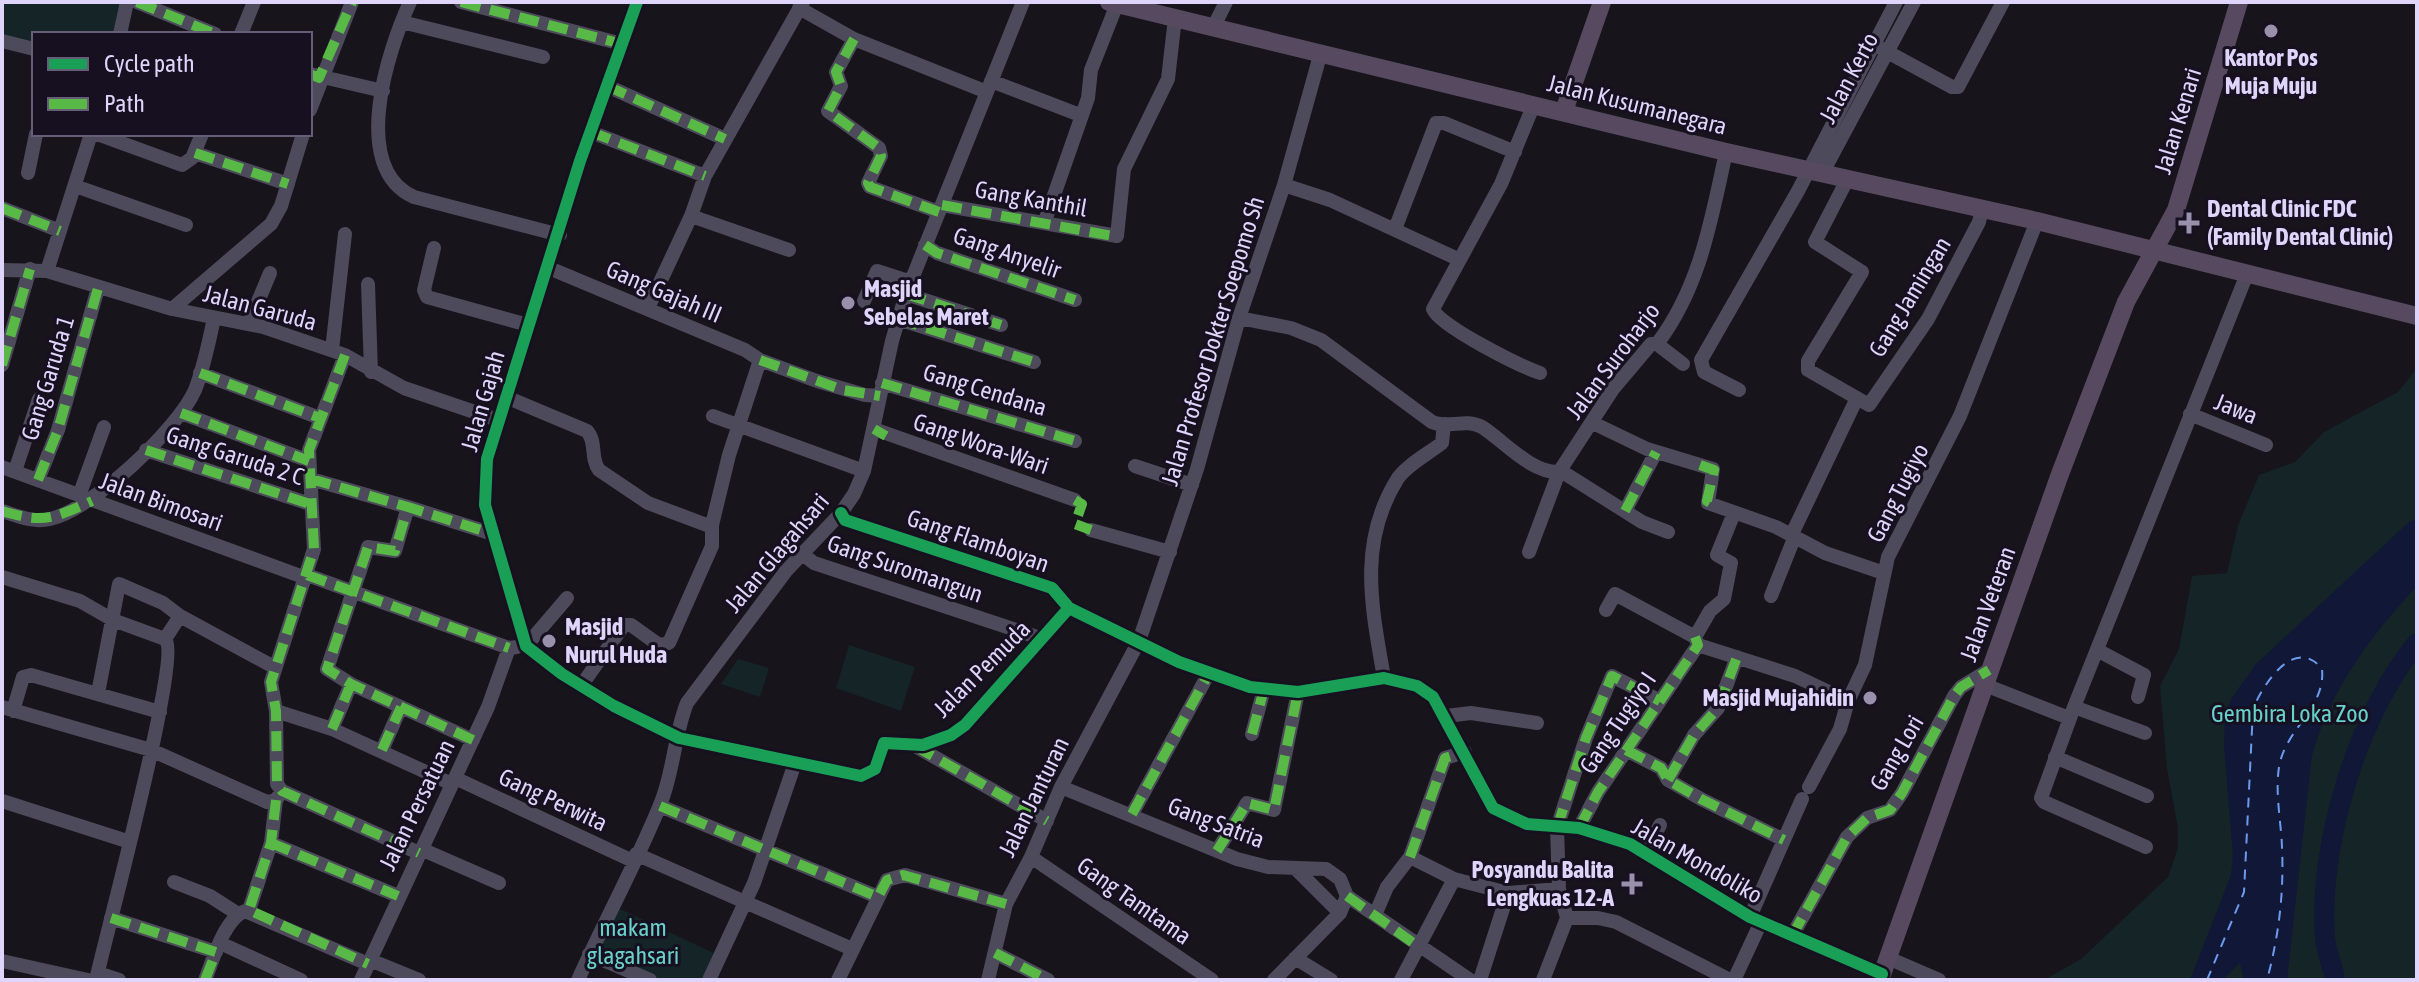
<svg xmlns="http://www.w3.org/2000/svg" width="2419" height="982" viewBox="0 0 2419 982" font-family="'Asap Condensed',sans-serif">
<rect width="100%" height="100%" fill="#17141c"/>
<path fill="#142427" d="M2,2h129l-9,32h-88v15l-32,-9z
M2417,368v612h-373l37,-21 87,-82 10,-29v-20l-11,-59 -7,-83 19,-37 13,-73 35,-3 11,-48 21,-50 36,-13 29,-30 74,-40z
M849,645l66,22 -14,44 -65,-23z
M738,659l31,9 -9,29 -39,-13z
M618,908l100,47 -11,25h-49l-56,-24v-14z"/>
<path fill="#101737" d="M2417,519v67c-45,48 -87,104 -105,169l-25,225h-43l-4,-17 -17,17h-33l41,-105 2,-20 -9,-109 1,-29 6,-18 25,-35 153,-142z"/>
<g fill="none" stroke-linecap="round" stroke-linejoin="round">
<path stroke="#101737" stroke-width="20" d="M2335,980c-2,-15 -9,-27 -10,-42 -7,-93 33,-224 92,-295"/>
<path stroke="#6e9aee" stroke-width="2" stroke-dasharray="10 8" stroke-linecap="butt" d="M2207,980l37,-88 9,-183c10,-25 42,-74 69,-40 4,39 -37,60 -43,98 -4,26 2,54 3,80 2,46 -3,88 -15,133"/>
<path stroke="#35313d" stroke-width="14" stroke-dasharray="14 7" stroke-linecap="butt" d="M1834,954l32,14"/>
<path stroke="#4d4a5b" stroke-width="14" d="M137,2l78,32
M410,2c-22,48 -61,166 4,195l146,38
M461,2l161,42
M637,2l-57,159 -93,298 -2,46 41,141 36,28 52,32 65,32 182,38 14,-7 9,-26 39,2 28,-10 14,-10 104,-117
M799,8l55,31 133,53
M402,22l141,35
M1214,26l12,-24
M120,34l7,-32
M241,34l13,-32
M854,39l-18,33 5,14 -13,25 51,37 2,8 -13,27 2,4 69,25
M2,41l32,8
M1882,49l70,38h6l45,-85
M310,74l73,17
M991,81l89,34
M607,86l118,53
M1534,104l-33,80 -68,125c6,17 87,57 107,64
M310,110l42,-108
M591,132l114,44
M97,134l85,31 10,-7 10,-24
M195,153l93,31
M28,173l8,-39
M1822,174l92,-172
M1847,180l-32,62 47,30 -54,89v9l61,35 59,-86 51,-97 3,-13
M1284,185l46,15 128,59
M75,186l111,39
M942,205l175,31 7,-67 44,-90 7,-61
M2,208l58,23
M691,216l98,34
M1045,221l43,-123 3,-28 26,-66
M1395,229l41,-106h8l71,29
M925,245l12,8 138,47
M434,248l-10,42 3,7 101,28
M549,268l196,82 15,10 57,21 48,14 15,1
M2,270l45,1 125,38 91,18 82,28 59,33 94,32
M47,271l44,-137
M368,284l3,88
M906,294l95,31
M864,301l13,-30 31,10 4,-4
M648,308l43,-92 14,-40 98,-174
M172,309l99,-85 10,-18 22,-72
M1239,318l52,10 30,12 111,82c16,7 33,-4 50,5 22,14 49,46 77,45l54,-83 38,-45h6c43,-57 54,-123 69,-192
M898,319l136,43
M249,323l21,-50
M1657,344l26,20
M332,350l13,-116
M345,355l-36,95 5,99 -43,133 5,29 1,73 5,7 137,62
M2,365l28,-96
M200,373l120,45
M882,383l193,58
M1739,390l-35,-18 -3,-12 97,-169 98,-189
M506,397l81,34c10,11 3,27 12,39l49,33 64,24
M181,413l128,48
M2190,414l76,31
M713,416l151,55
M1593,423l54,26 66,20 -5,34 68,24 49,26 59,20
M874,429l201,71
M146,450l164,54
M1135,466l57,19
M2,467l304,111
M15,471l24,-72
M1561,471l81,51 26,10
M311,479l97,28
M38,480l20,-50 40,-142
M79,496l25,-69
M2,511c16,5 31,12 48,8 42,-9 128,-90 145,-129 9,-23 14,-48 19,-72
M1625,511l31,-59
M841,513l4,7 207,68 17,20 110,54 71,25 48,5 86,-14 33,8 16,11 60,111 34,16 52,4 51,16 120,73 84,37
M1091,530l79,22
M1792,534l65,-136
M1529,552l30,-80
M801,553l13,10 229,76
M307,575l202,73 8,-1
M2,577l78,24 33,19 52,19 15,-23 94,51
M1771,596l24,-60
M1606,610l9,-16 80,43
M1695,637l15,-26 14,-12 7,-36 -14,-8 17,-42
M1698,645l97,31 53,25
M526,646l41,-48
M2097,650l47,25 -6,22
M1384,678c-12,-70 -27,-135 14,-200 9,-13 31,-25 44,-35l2,-19
M1985,685l84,33
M581,686l43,-61h7l28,20 10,-2 43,-97v-21l17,-70 31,-95
M98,693l21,-109 44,19 17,13
M2,707l149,43 116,52 9,-2 6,-9
M2074,707l71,26
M13,711l10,-34 8,-2 129,37
M276,711l56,18 120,55
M1446,716l25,-3 66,10
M332,729l19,-45
M1252,734l12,-45
M473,740l-122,-56 -24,-15 41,-122 27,4 13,-44 85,27
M915,746l132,75
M382,750l19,-43
M1626,750l35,18 7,12 33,19 83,41
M2055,757l92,39
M455,778l178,83
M1668,780l26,-45 24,-27 19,-51
M1061,787l176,72 31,8 58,2 14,10 7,17
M1809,787l31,-58 8,-28 17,-36 23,-108 72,-141 77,-195
M2,801l128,41
M660,806l218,91
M1132,814l77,-141
M1579,828l19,-36 100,-147 -3,-8
M271,843l127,53
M2146,847l-102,-45 -3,-4 33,-91 173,-433
M421,849l78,34
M1217,851l30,-48 27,7 24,-118
M1646,852l14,-27
M636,854l216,95
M1031,857l181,123
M1410,857l44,22 54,14
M1295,868l45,45
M174,882l36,14 28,18
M1347,896l123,84
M249,910l22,-67 5,-43
M1375,915l12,-28 23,-30 35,-99 20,-6
M1750,917l52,-118
M111,918l105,34
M1567,918h31l18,4 114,58
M1792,936l55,-99 20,-19 23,-8 12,-17 52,-97 7,-9 28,-17
M220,943l81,37
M995,953l53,27
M589,954l61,26
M1295,958l36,22
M1888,958l51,22
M370,960l49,20
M2,961l86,19
M1866,968l16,6
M98,973l21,7
M96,980c9,-42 86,-324 69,-341
M205,980c8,-20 19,-61 40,-69l123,53
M361,980l127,-273 21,-59
M578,980c26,-58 58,-116 82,-175 14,-33 14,-70 27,-102l99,-132 55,-58 13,-19 10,-23 28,-130 14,-47 117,-292
M709,980l45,-97 41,-120
M838,980l49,-100 18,-5 101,29
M988,980l18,-76 25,-47 30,-70 78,-146 58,-172 42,-151 45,-133 37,-133
M1274,980l66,-67 7,-17
M1401,980l53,-101
M1480,980l28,-87 51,-4 -2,-61 29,-90 26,-62 48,25
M1543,980l24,-62 -8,-29
M1734,980l27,-58"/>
<path stroke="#574a60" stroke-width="18" d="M1109,2l617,150 311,69 380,95
M1564,111l38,-109
M1880,980l180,-506 66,-172 50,-92 63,-208"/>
<path stroke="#58b947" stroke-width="10" stroke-dasharray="20 10" stroke-linecap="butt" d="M137,2l78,32
M461,2l161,42
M854,39l-18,33 5,14 -13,25 51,37 2,8 -13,27 2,4 69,25
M310,74l9,4 33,-76
M607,86l118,53
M591,132l114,44
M195,153l93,31
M942,205l171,31
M2,208l58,23
M925,245l12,8 138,47
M906,294l95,31
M898,319l136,43
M345,355l-36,95 5,99 -43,133 5,29 1,73 5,7 137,62
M760,360l83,30 37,6
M2,365l28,-96
M200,373l120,45
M882,383l193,58
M181,413l128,48
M874,429l12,7
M146,450l164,54
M1700,465l14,5 -7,31 5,3
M311,479l97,28
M38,480l20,-50 40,-142
M1075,500l7,4 -7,20 16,6
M2,511c42,13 52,7 90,-10
M1625,511l31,-59
M307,575l202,73
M332,729l19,-45
M1252,734l12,-45
M473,740l-122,-56 -24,-15 41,-122 27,4 13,-44 85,27
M915,746l132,75
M382,750l19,-43
M1626,750l35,18 7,12 33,19 83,41
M1668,780l26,-45 24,-27 19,-51
M276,800l-5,43 -22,67 119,54
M660,806l218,91 9,-17 16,-5 103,29
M1132,814l77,-141
M1557,828l29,-90 26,-62 48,25
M1579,828l19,-36 100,-147 -3,-8
M271,843l127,53
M1217,851l30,-48 27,7 24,-118
M1410,857l35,-99 20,-6
M1347,896l72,51
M111,918l105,34 -11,28
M1792,936l55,-99 20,-19 23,-8 12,-17 52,-97 7,-9 28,-17
M995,953l53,27"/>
<g stroke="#161020" stroke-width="17">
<path id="cycleway" d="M637,2l-57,159 -93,298 -2,46 41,141 36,28 52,32 65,32 182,38 14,-7 9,-26 39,2 28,-10 14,-10 104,-117
M841,513l4,7 207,68 17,20 110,54 71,25 48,5 86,-14 33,8 16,11 60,111 34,16 52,4 51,16 120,73 132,57"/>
</g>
<use href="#cycleway" stroke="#1a9f57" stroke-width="12"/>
</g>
<g fill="#9991ac" stroke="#161020" stroke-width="3">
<circle cx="2271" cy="31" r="8"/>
<path d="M2185 211h8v8h8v8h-8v8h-8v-8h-8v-8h8z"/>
<circle cx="848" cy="303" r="8"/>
<circle cx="549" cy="641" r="8"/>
<circle cx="1870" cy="698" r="8"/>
<path d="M1628 872h8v8h8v8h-8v8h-8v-8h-8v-8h8z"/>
</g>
<g text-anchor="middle" stroke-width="6" stroke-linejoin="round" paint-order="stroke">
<g font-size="24" font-weight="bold" fill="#dfd4fa" stroke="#161020" text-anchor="start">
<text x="2271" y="66" text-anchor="middle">Kantor Pos<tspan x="2271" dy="28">Muja Muju</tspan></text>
<text x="2207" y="217">Dental Clinic FDC<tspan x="2207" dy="28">(Family Dental Clinic)</tspan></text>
<text x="864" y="297">Masjid<tspan x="864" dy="28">Sebelas Maret</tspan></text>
<text x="565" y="635">Masjid<tspan x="565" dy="28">Nurul Huda</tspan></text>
<text x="1854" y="706" text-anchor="end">Masjid Mujahidin</text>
<text x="1614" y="878" text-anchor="end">Posyandu Balita<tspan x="1614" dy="28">Lengkuas 12-A</tspan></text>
</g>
<g font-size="24" fill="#dfd4fa" stroke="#161020">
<text transform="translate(1849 78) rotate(-62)" y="8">Jalan Kerto</text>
<text transform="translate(1637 105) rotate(14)" y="8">Jalan Kusumanegara</text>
<text transform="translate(2178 121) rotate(-73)" y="8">Jalan Kenari</text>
<text transform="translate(1031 199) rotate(10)" y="8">Gang Kanthil</text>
<text transform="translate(1007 253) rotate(19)" y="8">Gang Anyelir</text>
<text transform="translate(664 292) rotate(23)" y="8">Gang Gajah III</text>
<text transform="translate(1910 297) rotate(-59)" y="8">Gang Jamingan</text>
<text transform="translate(260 308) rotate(15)" y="8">Jalan Garuda</text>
<text transform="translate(1213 341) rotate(-73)" y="8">Jalan Profesor Dokter Soepomo Sh</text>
<text transform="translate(1613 361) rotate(-53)" y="8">Jalan Suroharjo</text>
<text transform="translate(48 378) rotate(-73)" y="8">Gang Garuda 1</text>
<text transform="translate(985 390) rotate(17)" y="8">Gang Cendana</text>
<text transform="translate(483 401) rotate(-74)" y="8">Jalan Gajah</text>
<text transform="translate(2236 409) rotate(22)" y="8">Jawa</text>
<text transform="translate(981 444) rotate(19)" y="8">Gang Wora-Wari</text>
<text transform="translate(235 456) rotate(18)" y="8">Gang Garuda 2 C</text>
<text transform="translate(1898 493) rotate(-63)" y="8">Gang Tugiyo</text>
<text transform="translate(161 502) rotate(20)" y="8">Jalan Bimosari</text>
<text transform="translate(978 541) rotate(19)" y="8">Gang Flamboyan</text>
<text transform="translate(777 553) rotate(-50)" y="8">Jalan Glagahsari</text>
<text transform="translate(905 569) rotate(19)" y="8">Gang Suromangun</text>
<text transform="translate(1988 604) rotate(-70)" y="8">Jalan Veteran</text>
<text transform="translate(982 669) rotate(-45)" y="8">Jalan Pemuda</text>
<text transform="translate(1618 723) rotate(-56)" y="8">Gang Tugiyo I</text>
<text transform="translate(1897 753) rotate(-60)" y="8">Gang Lori</text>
<text transform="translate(1034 797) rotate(-64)" y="8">Jalan Janturan</text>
<text transform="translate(553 800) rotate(25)" y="8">Gang Perwita</text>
<text transform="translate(417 805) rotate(-64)" y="8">Jalan Persatuan</text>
<text transform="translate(1216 823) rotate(21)" y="8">Gang Satria</text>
<text transform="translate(1697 861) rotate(30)" y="8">Jalan Mondoliko</text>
<text transform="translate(1134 901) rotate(35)" y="8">Gang Tamtama</text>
</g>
<g font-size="24" fill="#69d1cb" stroke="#161020">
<text x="2290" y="722">Gembira Loka Zoo</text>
<text x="633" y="936">makam<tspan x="633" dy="28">glagahsari</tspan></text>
</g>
</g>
<rect width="2419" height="982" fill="none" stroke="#dfd4fa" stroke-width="8"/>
<rect x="32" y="32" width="280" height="104" fill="#161020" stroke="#665e77" stroke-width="2"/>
<rect x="48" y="58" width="40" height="12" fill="#1a9f57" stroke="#665e77" stroke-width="2"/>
<text x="104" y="72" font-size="24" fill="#dfd4fa">Cycle path</text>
<rect x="48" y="98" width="40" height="12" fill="#58b947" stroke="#665e77" stroke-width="2"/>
<text x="104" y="112" font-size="24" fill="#dfd4fa">Path</text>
</svg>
